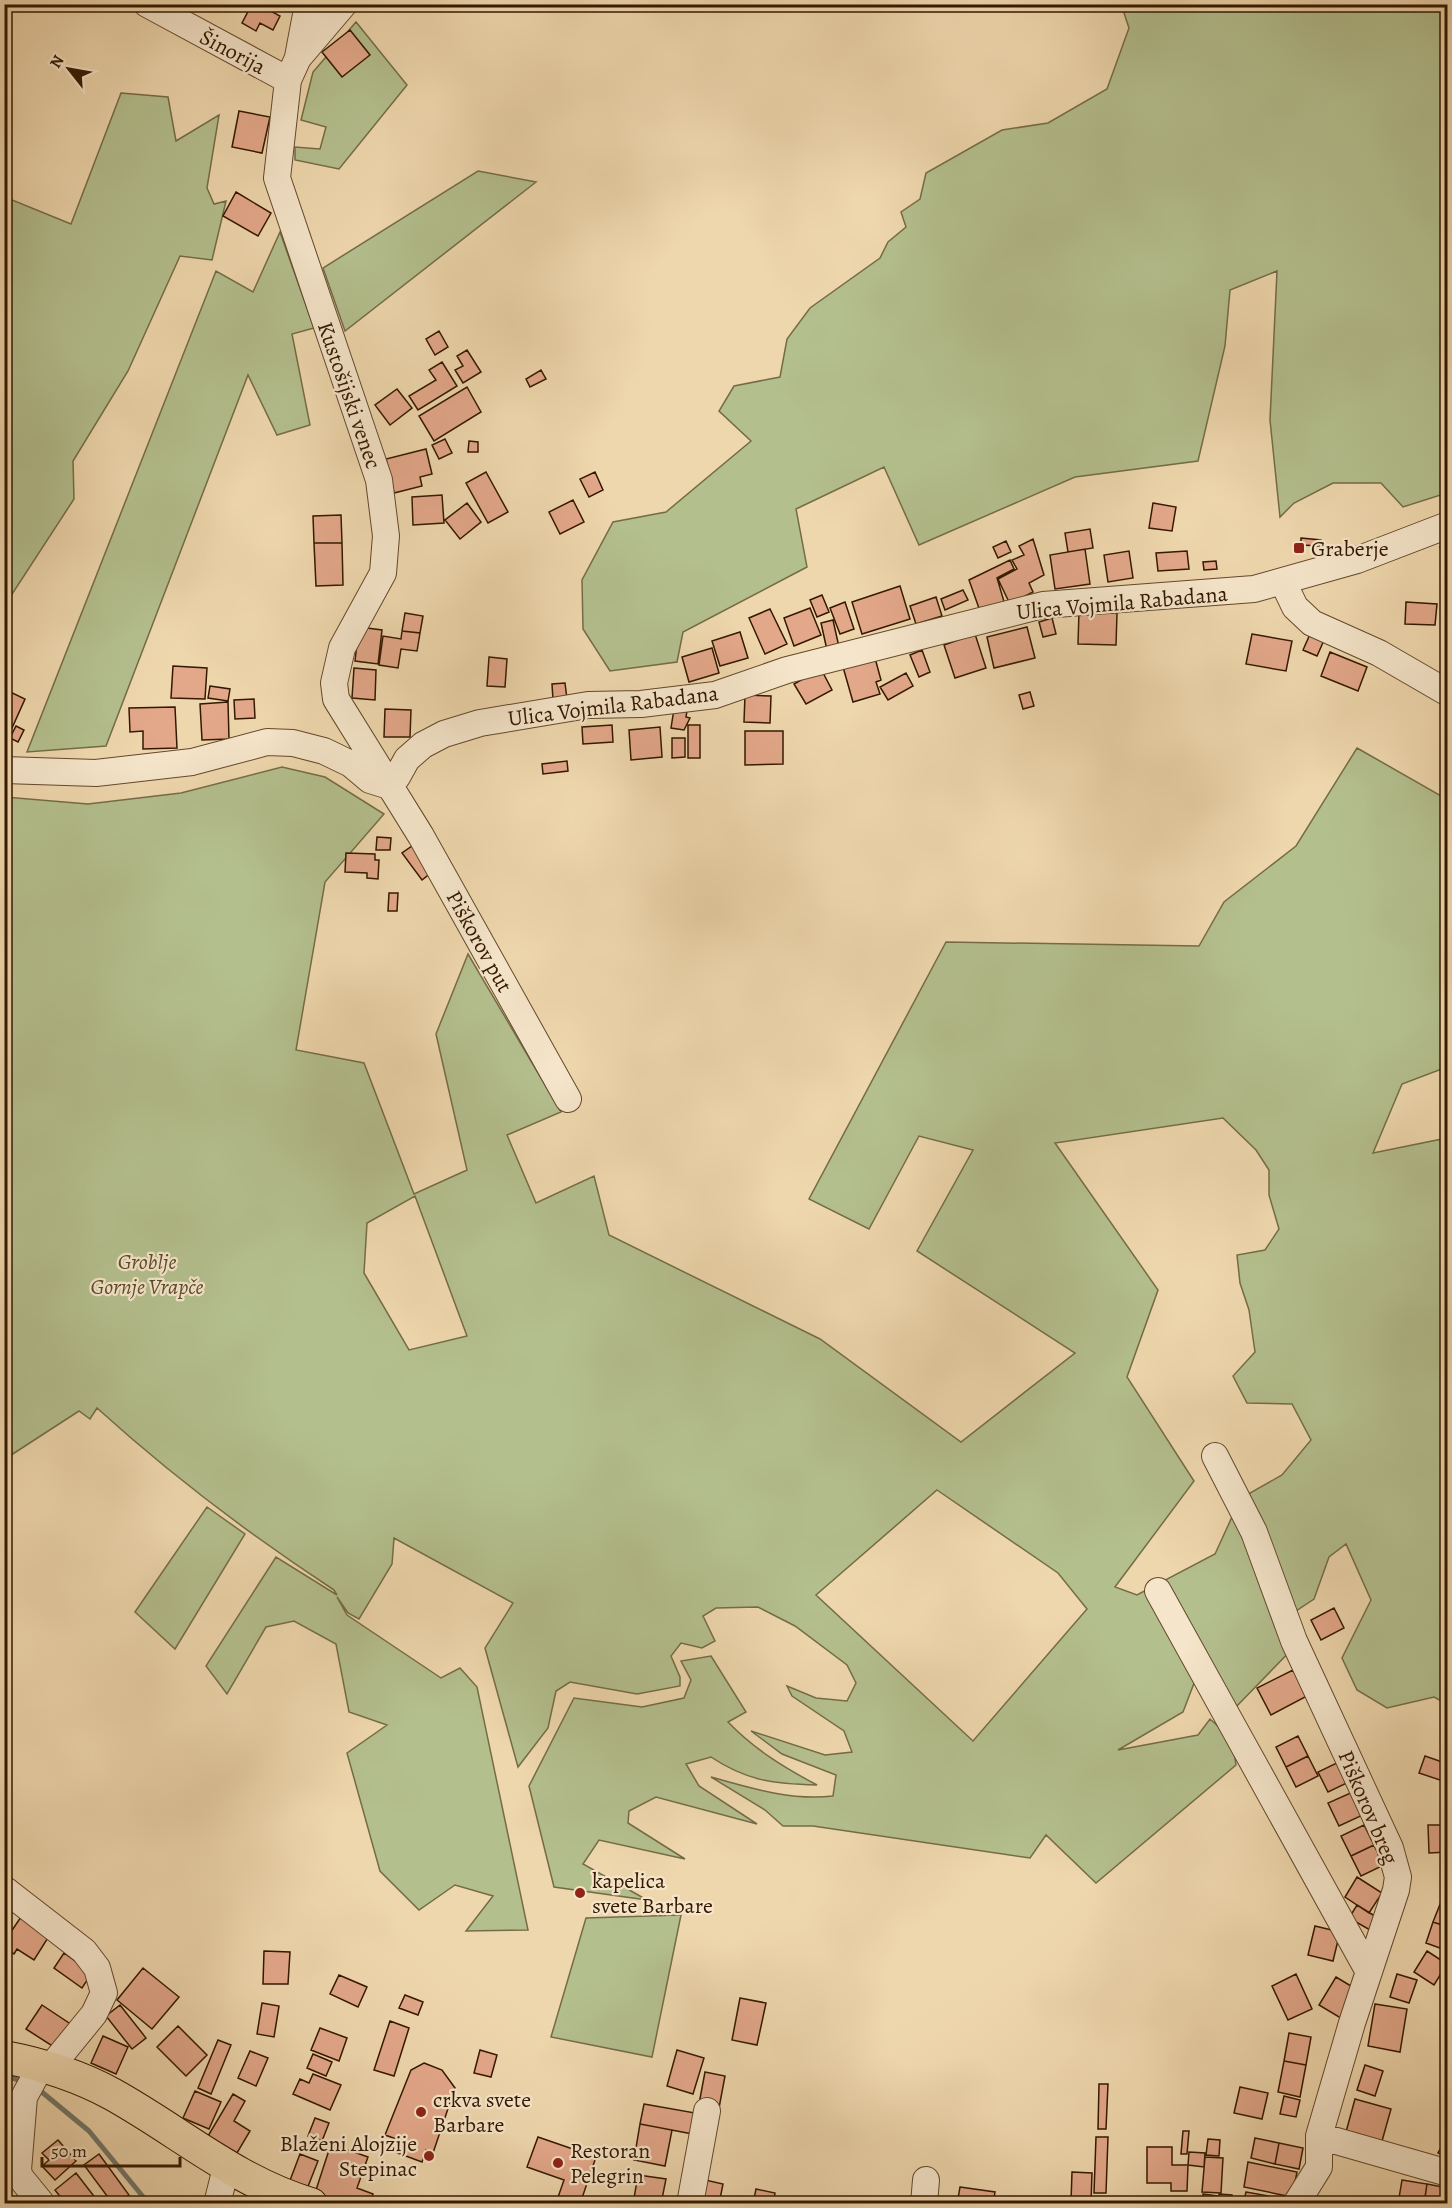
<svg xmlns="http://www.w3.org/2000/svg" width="1452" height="2208" viewBox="0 0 1452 2208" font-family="Alegreya,serif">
<rect width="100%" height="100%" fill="#efd7ad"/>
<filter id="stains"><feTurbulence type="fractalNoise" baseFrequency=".00333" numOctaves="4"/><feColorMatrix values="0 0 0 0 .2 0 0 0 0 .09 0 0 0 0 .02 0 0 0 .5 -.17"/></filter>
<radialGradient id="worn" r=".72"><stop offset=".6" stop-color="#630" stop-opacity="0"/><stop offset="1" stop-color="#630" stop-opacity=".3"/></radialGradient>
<path fill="#b4bf8e" stroke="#746c47" stroke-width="1.5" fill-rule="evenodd" d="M1129,4l318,1v488l-44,14 -22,-24h-48l-39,20 -14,14 -10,-97 7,-149 -47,19 -5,56 -27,115 -123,16 -156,68 -35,-78 -88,42 11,58 -124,65 -6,30 -67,9 -27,-42 -1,-49 31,-58 53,-10 85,-71 -32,-30 15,-25 46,-9 7,-38 23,-31 70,-50 8,-16 18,-15 -5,-15 19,-13 6,-26 76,-43 46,-7 59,-34 22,-61 -5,-15z
M356,22l51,63 -68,84 -44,-9v-13l25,2 6,-22 -25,-7 12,-48z
M121,93l47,4 8,44 43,-26 -12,73 7,16 12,-3 -14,59 -32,-4 -52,115 -55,90 1,38 -69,106v-408l66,27z
M478,171l58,11 -191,149 -22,-63z
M280,232l34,96 -22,6 18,91 -33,10 -29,-60 -142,371 -79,6 189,-481 37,21z
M1357,748l86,49 4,7v263l-45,17 -29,69 74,-15v566l-13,-7 -47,11 -30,-18 -15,-32 29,-58 -25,-56 -17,13 -15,42 -27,18 14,23 -67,69 -38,-31 -13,34 -65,38 80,-15 12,-16 22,20 4,26 -140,118 -50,-48 -16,23 -217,-32h-30l-18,-16 -54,-33c39,11 81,24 122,19l3,-21 -54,-21 -31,-23 74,24 27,-3 -8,-21 -52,-35 -5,-10 29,12 31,3 9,-18 -9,-18 -52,-39 -37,-19 -42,1 -13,8 12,25 -13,7 -21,-5 -10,13 9,21v9l-43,8 -67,-12 -14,9 -8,37 -30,39 -33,-119 28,-45 -119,-65 -2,26 -33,55 -11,-6 -11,-16 10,18 94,63 19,-10 17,19 51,243 -62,1 27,-35 -38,-11 -36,25 -39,-39 -33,-118 40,-28 -38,-13 -13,-68 -42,-23 -28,6 -39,67 -21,-28 70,-109 61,38 -3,-5c-84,-55 -163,-115 -237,-182l-7,11 -11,-8 -74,48v-662l83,7 93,-11 101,-26 43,10 59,37 -59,68 -29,168 68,13 50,131 53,-24 -31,-136 32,-80 93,158 -54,23 29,68 58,-27 15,59 211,104 141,103 114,-89 -158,-102 56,-101 -54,-14 -50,93 -60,-30 137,-257 253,4 25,-44 72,-56zM1223,1118l33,32 13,20v25l10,34 -14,21 -28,5 3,28 9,27 6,42 -22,24 14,27 45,1 19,36 -29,35 -32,18 -18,24 -17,37 -78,41 -22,-8 79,-106 -67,-104 31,-87 -103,-147zM415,1196l52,140 -58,14 -45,-77 3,-50zM937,1490l121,83 29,36 -114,132 -157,-146z
M207,1507l38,27 -70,115 -40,-37z
M711,1656l35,56 -18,10c26,27 55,45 89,63 -43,-1 -70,-4 -106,-28l-25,7 13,22 58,38 -101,-27 -27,14 -1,12 57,36 -86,-19 -16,24 64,36 -93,-13 -25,-101 45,-88 68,9 42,-9 7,-18 -10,-19z
M681,1915l-29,142 -101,-20 35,-119z"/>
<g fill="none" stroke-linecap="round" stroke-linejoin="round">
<path stroke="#72786b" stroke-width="5" d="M4,2075l22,8
M37,2088l52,43 60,73"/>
</g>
<path fill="#e3a88a" stroke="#341800" stroke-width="1.5" d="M252,4h6l22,12 -7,14 -13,-7 -4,8 -14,-8z
M350,30l20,25 -28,22 -20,-25z
M239,111l31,6 -8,36 -30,-6z
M236,192l35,21 -13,23 -35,-20z
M439,331l9,16 -13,8 -9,-16z
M467,350l14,22 -18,11 -8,-13 8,-4 -6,-10z
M442,362l15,24 -39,24 -9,-14 27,-16 -7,-10z
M541,370l5,9 -16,8 -4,-8z
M467,387l14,25 -47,29 -15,-25z
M397,389l15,19 -22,17 -15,-20z
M445,439l7,14 -13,6 -7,-14z
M469,441l9,1v10h-10z
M426,449l6,25 -12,3 2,9 -28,7 -8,-34z
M486,472l22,40 -20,11 -22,-40z
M595,472l8,18 -14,7 -9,-18z
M442,495l2,28 -31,2 -1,-28z
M573,500l11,22 -24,12 -11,-22z
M467,503l14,19 -21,17 -15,-19z
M1153,503l23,4 -4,24 -23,-3z
M341,515l1,28h-28l-1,-27z
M1090,529l3,19 -25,4 -3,-19z
M1301,538l20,2 -1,6 -19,-1z
M1033,539l11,36 -15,8 4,9 -23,12 -12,-25 19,-10 -5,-9 12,-5 -5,-9z
M1006,541l5,11 -13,6 -5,-11z
M314,543h28l1,42 -27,1z
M1448,544v21l-8,-18z
M1085,549l5,35 -35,5 -5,-34z
M1129,551l4,27 -25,4 -4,-27z
M1187,551l2,18 -31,2 -2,-18z
M1010,560l4,9 -17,9 8,27 -25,6 -11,-31z
M1216,561l1,8 -13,1 -1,-8z
M900,586l10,33 -48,15 -10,-32z
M963,590l5,10 -23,10 -4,-11z
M822,595l7,17 -12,5 -7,-17z
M936,597l6,19 -26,8 -6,-18z
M845,602l9,27 -14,5 -10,-26z
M1406,602l31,2 -2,21 -30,-1z
M810,608l11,27 -27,11 -10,-28z
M770,609l17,35 -22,10 -16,-36z
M1079,611l38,2 -1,32 -38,-1z
M405,613l18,3 -3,17 -18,-2z
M1052,618l4,16 -13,3 -4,-15z
M833,620l6,27 -12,3 -6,-27z
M359,627l23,3 -4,34 -23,-3z
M1027,627l8,31 -41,10 -7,-31z
M402,631l18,2 -3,18 -16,-2 -3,19 -19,-3 4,-29 18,3z
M740,632l8,26 -28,8 -8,-25z
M1311,632l14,6 -8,18 -14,-6z
M975,634l11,34 -31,10 -11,-33z
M1252,634l40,7 -6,30 -40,-7z
M712,648l7,25 -30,9 -7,-25z
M922,650l8,22 -11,5 -9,-22z
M1330,652l37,15 -9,24 -37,-15z
M489,657l18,2 -2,28 -18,-1z
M875,658l6,22 -5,2 4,12 -27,8 -10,-35z
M173,666l34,2 -2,31 -34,-1z
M354,668l22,2 -1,30 -23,-2z
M821,669l11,21 -26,14 -12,-20z
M906,673l7,13 -25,14 -8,-13z
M565,683l2,16 -14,1 -1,-16z
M210,686l20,3 -2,12 -20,-3z
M4,689l21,10 -13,29 -8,-3z
M1030,692l4,14 -11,3 -4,-14z
M745,695l26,1 -1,27 -26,-1z
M254,699l1,19 -20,1 -1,-19z
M228,702l1,37 -27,1 -2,-36z
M175,707l2,41 -34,1v-18l-13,1 -1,-24z
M385,709l26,1 -1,27h-26z
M674,709l13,2 -1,6 4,1 -6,12 -13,-2z
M612,725l1,17 -30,2 -1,-17z
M688,725h12v33h-12z
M16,726l8,4 -6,12 -8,-4z
M660,727l2,30 -31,3 -2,-30z
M745,731h38v33l-38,1z
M672,738h13v19l-13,1z
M567,761l1,10 -25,3 -1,-10z
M377,837l14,1 -1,12h-14z
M412,846l20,26 -10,8 -20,-27z
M346,853l29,1v6h4l-1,19 -11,-1v-5l-22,-1z
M389,893h9l-1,18h-9z
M1334,1608l10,20 -23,12 -10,-20z
M1293,1670l14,26 -36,19 -14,-27z
M1298,1736l10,20 -22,11 -10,-20z
M1308,1756l10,20 -22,11 -10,-20z
M1425,1756l23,8 -5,17 -24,-8z
M1341,1761l10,20 -23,11 -10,-20z
M1355,1791l10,23 -26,12 -11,-23z
M1364,1825l10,20 -23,11 -10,-20z
M1428,1825h20v27l-19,1z
M1374,1845l10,20 -23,11 -10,-20z
M1357,1877l25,16 -13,20 -24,-16z
M1441,1902l7,2v23l-15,-5z
M1357,1905l21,13 -8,12 -21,-12z
M23,1914l28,19 -17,27 -17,-11 -3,5 -10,-7v-5z
M1433,1922l15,5v24l-22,-8z
M1315,1926l25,6 -7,29 -25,-6z
M264,1951l26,1 -2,32h-25z
M1427,1951l20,13 -13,21 -20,-13z
M64,1953l28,20 -10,15 -28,-20z
M143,1968l36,29 -27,32 -35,-29z
M1296,1974l16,35 -24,11 -16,-34z
M1397,1974l20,6 -8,23 -19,-6z
M339,1975l28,12 -9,20 -28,-13z
M1336,1977l25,15 -17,28 -25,-15z
M405,1995l18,7 -5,13 -19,-7z
M740,1998l26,5 -9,42 -25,-5z
M262,2003l17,3 -5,31 -17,-3z
M1375,2004l32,5 -7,43 -32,-6z
M42,2005l30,20 -15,24 -31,-20z
M120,2005l26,33 -14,11 -26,-33z
M390,2021l19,7 -15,48 -20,-6z
M178,2026l29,29 -21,21 -29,-29z
M320,2028l27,10 -8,23 -28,-11z
M1289,2033l22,4 -5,28 -22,-4z
M103,2036l25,11 -12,27 -25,-11z
M218,2040l13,5 -20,49 -13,-6z
M480,2050l17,5 -6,22 -17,-4z
M677,2050l27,8 -11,36 -26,-8z
M250,2051l18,7 -12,28 -18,-8z
M313,2054l19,8 -6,14 -19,-8z
M1284,2061l22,4 -6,32 -22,-5z
M424,2063l18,7 13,18 -22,65 -7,-3 -4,12 -27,-10 4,-12 -14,-5 26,-65z
M1365,2065l18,6 -8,25 -18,-6z
M705,2072l20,4 -6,32 -20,-4z
M313,2074l28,11 -11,25 -37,-16 7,-15 9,4z
M1099,2084h9l-2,45h-8z
M1240,2087l28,6 -6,26 -28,-6z
M195,2091l26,11 -12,27 -26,-11z
M233,2094l12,7 -11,20 16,10 -13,22 -29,-17z
M1284,2096l16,4 -4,17 -16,-3z
M1355,2099l36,10 -9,32 -36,-9z
M4,2101h11l-2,26h-9z
M644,2104l57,10 -3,21 -58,-11z
M315,2118l14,5 -7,18 -14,-5z
M640,2124l32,6 -7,36 -31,-6z
M4,2131h8l-1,25h-7z
M1183,2131h6l-2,23h-6z
M1448,2136v21l-10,-4z
M538,2137l58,20 -16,47 -24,-1 8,-23 -37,-13z
M1096,2137h12l-2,56h-12z
M1255,2138l24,5 -4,21 -24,-6z
M1208,2139l12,1 -1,16 -13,-1z
M58,2140l18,21 -21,19 -13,-14 7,-6 -7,-7z
M1279,2143l24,5 -4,21 -24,-5z
M331,2144l37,13 -11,31 16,6 -3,10h-19l-36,-11z
M1147,2147h25v18h16l-1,26h-16v-8h-24z
M1189,2152l16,1 -1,14 -16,-2z
M99,2154l30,41 -12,9h-4l-29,-39z
M300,2154l18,7 -11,28 -18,-6z
M1205,2157l18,1 -2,35 -19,-1z
M1248,2162l49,10 -5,25 -48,-10z
M1072,2172l20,1 -1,30 -20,-1z
M76,2173l24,31h-34l-11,-14z
M638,2175l28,4 -5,25h-28z
M701,2179l22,5 -4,20h-23z
M1402,2180l25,4 -3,20h-26z
M1427,2184l21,4v16h-24z
M960,2187l35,5 -2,12h-36z
M756,2189l19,4 -2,11h-20z
M1246,2192l23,4 -1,8h-25z
M1203,2194l14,2v8h-14z
M1219,2194l13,1 -1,9h-12z
M731,2197l13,3v4h-14z"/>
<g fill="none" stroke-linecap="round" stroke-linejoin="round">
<g stroke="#63482b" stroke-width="28">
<path id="minor" d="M147,4l141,76
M344,4l-46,54 -10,22 -11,98 102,302 7,56 -3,37 -41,75 -8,35 2,16 85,137 147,263
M298,57l10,-53
M1283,582l12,25 17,16 67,30 69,40
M4,770l92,3 96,-11 75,-20 26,1 31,8 27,13 19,16 16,5 11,-8 10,-18 16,-14 21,-11 36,-11 108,-18 53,-1 74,-9 72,-25 256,-65 211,-16 103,-29 91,-35
M1215,1456l39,76 40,109 96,207 8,29 -2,13 -44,133 -33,113v31l-23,37
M1158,1591l211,381
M4,1889l80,62 13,17 7,25 -10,21 -44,54
M41,2066l-17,31 -6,73 2,7 22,27
M1319,2136l129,37
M217,2204l9,-36
M690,2204l17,-93
M924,2204l2,-24"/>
</g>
<g stroke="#341800" stroke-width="34">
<path id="major" d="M4,2057c37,7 75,19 108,37 67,37 124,88 199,110"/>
</g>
<use href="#minor" stroke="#f5e5ca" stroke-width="26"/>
<use href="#major" stroke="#efd7ad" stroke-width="32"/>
</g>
<g fill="#8f2418" stroke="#f5e5ca" stroke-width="2">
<rect x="1293" y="542" width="12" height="12" rx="3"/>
<circle cx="580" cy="1893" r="6"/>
<circle cx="421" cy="2112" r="6"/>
<circle cx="429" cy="2156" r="6"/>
<circle cx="558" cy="2163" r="6"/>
</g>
<g text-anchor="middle" stroke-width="4.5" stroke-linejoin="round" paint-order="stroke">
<g font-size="22" fill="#341800" stroke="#f5e5ca">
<text transform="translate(233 51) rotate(28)" y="8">Šinorija</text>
<text transform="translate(350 395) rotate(71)" y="8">Kustošijski venec</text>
<text transform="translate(1122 602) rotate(-5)" y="8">Ulica Vojmila Rabadana</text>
<text transform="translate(613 705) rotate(-7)" y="8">Ulica Vojmila Rabadana</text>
<text transform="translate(480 941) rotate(61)" y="8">Piškorov put</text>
<text transform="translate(1369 1807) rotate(67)" y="8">Piškorov breg</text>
</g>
<g font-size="22" fill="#341800" stroke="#f5e5ca" text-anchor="start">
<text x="1311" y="556">Graberje</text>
<text x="592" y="1888">kapelica<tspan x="592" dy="25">svete Barbare</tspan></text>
<text x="433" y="2107">crkva svete<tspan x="433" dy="25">Barbare</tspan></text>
<text x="417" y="2151" text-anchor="end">Blaženi Alojzije<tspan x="417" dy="25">Stepinac</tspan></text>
<text x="570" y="2158">Restoran<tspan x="570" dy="25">Pelegrin</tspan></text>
</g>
<g font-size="22" font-style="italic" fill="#5a4a2b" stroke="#f5e5ca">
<text x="147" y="1269">Groblje<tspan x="147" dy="25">Gornje Vrapče</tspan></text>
</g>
</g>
<rect width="1452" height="2208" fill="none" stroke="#efd7ad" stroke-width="24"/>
<rect x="6" y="6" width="1440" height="2196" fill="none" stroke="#341800" stroke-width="3"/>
<rect x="12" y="12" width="1428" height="2184" fill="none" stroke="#341800" stroke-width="1.5"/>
<g transform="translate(69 69) rotate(301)" stroke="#f5e5ca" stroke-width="4.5" paint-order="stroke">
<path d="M0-4.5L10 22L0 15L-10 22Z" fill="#341800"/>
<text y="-9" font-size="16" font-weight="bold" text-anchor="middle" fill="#341800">N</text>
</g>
<path d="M42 2157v9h138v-9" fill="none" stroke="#341800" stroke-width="3"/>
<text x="51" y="2157" font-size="18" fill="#341800" stroke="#f5e5ca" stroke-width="4.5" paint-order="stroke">50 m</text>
<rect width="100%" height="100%" filter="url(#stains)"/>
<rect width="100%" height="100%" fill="url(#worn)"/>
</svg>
